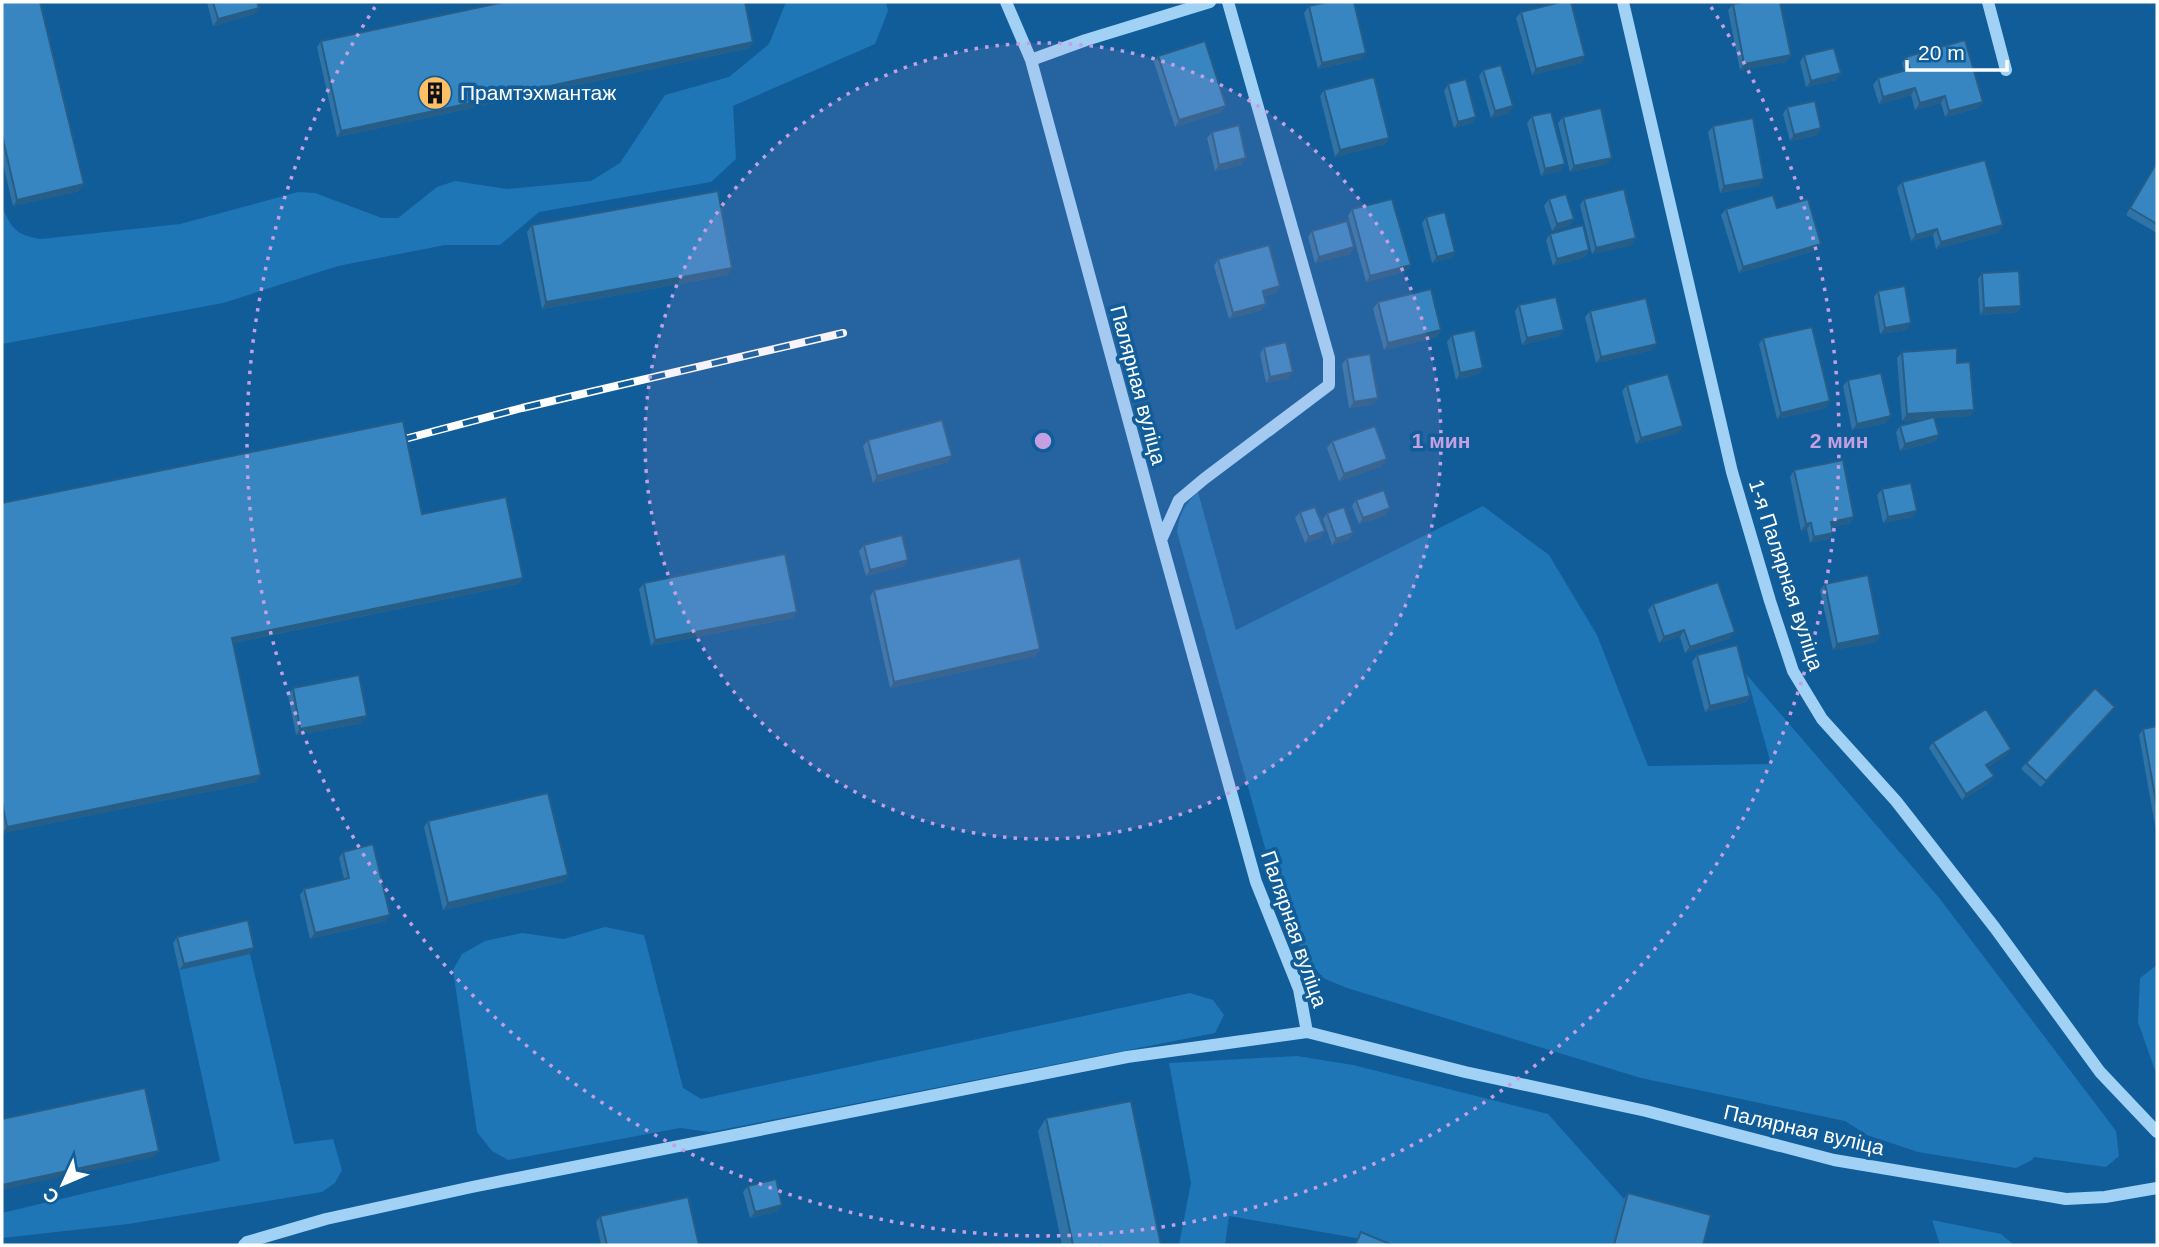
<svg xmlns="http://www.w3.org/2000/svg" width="2159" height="1247" viewBox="0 0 2159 1247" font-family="Helvetica,sans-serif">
<rect width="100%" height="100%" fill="#105d99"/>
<path fill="#1e76b6" d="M786,2h100l2,9 -13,33 -142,62 3,53 -25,23 -172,30 -39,33h-55l-107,21 -115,37 -221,41v-137c11,23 14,28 39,32l139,-15 118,-32 17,1 67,25h16l39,-31 18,-6 52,8 84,-8 29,-18 45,-68 64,-18 40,-33z
M1198,492l38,138 247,-124 66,49 48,80 51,131 123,-2 -25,-90 194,225 176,232 3,25 -13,11 -72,-10 -2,3 -16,8 -98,-16 -51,-17 -22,-14 -204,-43 -294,-90 -24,-10 -21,-26 -20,-43 -105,-377c2,-18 8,-28 21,-40z
M605,927l39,8 39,153 18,11 489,-106 23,7 11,15 -9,18 -505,99 -30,-4 -172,32 -16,-9 -15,-19 -24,-162 9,-16 23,-13 37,-8 42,6z
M250,954l44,190 39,-5 9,31 -7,13 -13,9 -194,32 -126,14v-25l218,-52 -41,-191z
M2157,965v111l-19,-54 2,-44z
M1297,1056l56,9 195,49 76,85 -12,46h-240l-16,-7 -127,-22 -4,29h-46l12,-62 -22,-120z
M1932,1220l69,14 13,11h-74z"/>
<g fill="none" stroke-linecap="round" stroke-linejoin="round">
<path stroke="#a1d1f5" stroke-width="12" d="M1006,2l25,58 130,480 95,342 43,107 8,43
M1623,2l109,470 38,129 23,70 29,48 74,82 99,127 105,144 57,60
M1988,2l18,68
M1031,60l55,-20 124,-38
M1161,540l18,-40 25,-21 125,-94v-27l-101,-356
M244,1245l3,-3 79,-23 146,-32 655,-130 180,-25 158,40 181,39 188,49 232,39 39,-2 52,-9"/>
<g stroke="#fff" stroke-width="8">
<path id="rail" d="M401,440l121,-32 321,-75"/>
</g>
<use href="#rail" stroke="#105d99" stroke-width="5" stroke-dasharray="16" stroke-linecap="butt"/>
</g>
<path fill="#3073a6" d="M2,2l77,189 -66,15 -11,-46z
M207,2h50l2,6 -5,6 -41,12z
M1733,4l58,51 -5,7 -46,8 -12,-60z
M1309,6l53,53 -44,10 -14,-56z
M1521,12l64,44 -4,7 -49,12 -16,-57z
M321,41l428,7 -412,89 -20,-90z
M1804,55l32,25 -30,7 -6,-25z
M1158,56l68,50 -5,6 -46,15 -21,-65z
M1906,57l77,45 -5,6 -33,9 -4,-14 -26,7 -4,-15 -32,9 -6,-19 5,-7 26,-7 -2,-8z
M1483,70l30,36 -4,7 -18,5 -12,-42z
M1448,84l28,33 -4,6 -18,5 -10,-37z
M1324,90l65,48 -4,6 -50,13 -15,-61z
M1787,107l34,21 -4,7 -27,6 -7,-27z
M1532,116l33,48 -5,7 -19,5 -14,-53z
M1563,117l44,47 -37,8 -12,-49z
M1713,126l47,59 -40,8 -12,-61z
M1212,132l30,33 -27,6 -8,-33z
M2157,161v72l-31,-18z
M1902,182l97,50 -63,17 -3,-14 -22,6 -14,-53z
M1549,199l21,26 -18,6 -8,-25z
M1584,199l48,46 -40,9 -12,-49z
M1777,208l44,36 -4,6 -78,23 -18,-58 5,-6z
M1352,209l59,56 -5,6 -40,11 -18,-66z
M1426,217l29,35 -4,6 -19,5 -10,-40z
M532,225l196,50 -186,34 -15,-77z
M1312,231l42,16 -4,7 -35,9 -7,-26z
M1550,234l39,16 -4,7 -32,9 -7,-26z
M1218,259l62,27 -4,7 -12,3 -2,14 -33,9 -15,-53z
M1982,273l39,33 -4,6 -37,3 -2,-36z
M1878,291l29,39 -27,4 -6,-37z
M1378,302l63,28 -4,7 -53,13 -11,-41z
M1519,305l45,25 -5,6 -37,9 -7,-34z
M1590,311l62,39 -56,13 -11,-46z
M1452,335l31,33 -5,6 -22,6 -9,-38z
M1763,338l63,70 -49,11 -18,-75z
M1264,347l24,32 -22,4 -6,-29z
M1902,352l55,11 17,47 -5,6 -34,2 4,17 -5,7 -34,9 -4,-19 4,-6 26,-7 -24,2 -5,-63z
M1347,358l31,40 -5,6 -24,4 -7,-44z
M1848,380l38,43 -34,7 -9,-44z
M1627,385l56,41 -5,7 -42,11 -14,-53z
M868,440l80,22 -75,21 -10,-37z
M1332,441l50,25 -43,15 -12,-33z
M1794,470l60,47 -4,6 -18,4 1,6 -5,6 -18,4 -3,-14 -6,2 -11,-54z
M1882,489l35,22 -5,6 -29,6 -6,-28z
M1356,500l30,15 -27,9 -7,-18z
M2,503l420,11 101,64 -5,6 -285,59 23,139 -254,51z
M1300,512l25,19 -5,7 -15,5 -10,-25z
M1327,513l26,20 -4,6 -17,6 -9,-26z
M864,545l40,21 -38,10 -7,-25z
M644,583l153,29 -5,6 -141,28 -12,-57z
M1825,584l55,51 -4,7 -43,8 -13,-60z
M874,590l166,59 -5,7 -145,32 -20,-91z
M1653,604l78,34 -46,15 -5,-16 -21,6 -11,-33z
M1697,655l53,41 -4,6 -41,10 -13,-50z
M293,688l69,35 -66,12 -8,-40z
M2110,713l-69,74 -20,-18 5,-6z
M2157,726v111l-18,-102 4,-6z
M1933,742l74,13 -19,12 6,9 -5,7 -27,17 -33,-52z
M428,821l140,54 -4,7 -121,28 -19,-83z
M343,852l43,69 -76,18 -10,-44 4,-6 40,-10 -5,-21z
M177,937l73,17 -71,16 -6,-27z
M1046,1118l115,127h-99l-24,-114z
M748,1186l30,25 -28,7 -7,-26z
M1628,1193l75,52h-91l12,-46z
M600,1216l99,29h-98l-5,-23z"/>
<path fill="#275e87" d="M259,8l-5,6 -41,12 5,-7z
M753,42l-4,6 -412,89 4,-6z
M1366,53l-4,6 -44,10 4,-6z
M1791,55l-5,7 -46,8 4,-6z
M1585,56l-4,7 -49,12 4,-6z
M1841,73l-5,7 -30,7 5,-6z
M1915,88l-4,7 -32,9 4,-7z
M1945,96l-4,7 -26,7 5,-7z
M1983,102l-5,6 -33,9 4,-6z
M1226,106l-5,6 -46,15 4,-7z
M1513,106l-4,7 -18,5 4,-7z
M1476,117l-4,6 -18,5 4,-6z
M1821,128l-4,7 -27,6 4,-6z
M1389,138l-4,6 -50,13 5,-7z
M1246,158l-4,7 -27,6 4,-6z
M1612,158l-5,6 -37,8 4,-6z
M1565,164l-5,7 -19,5 4,-7z
M1764,179l-4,6 -40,8 4,-7z
M84,184l-5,7 -66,15 4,-6z
M1574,219l-4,6 -18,6 5,-7z
M2003,225l-4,7 -63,17 5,-7z
M1937,229l-4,6 -22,6 5,-6z
M1636,238l-4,7 -40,9 4,-6z
M1821,244l-4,6 -78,23 4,-6z
M1354,247l-4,7 -35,9 4,-6z
M1589,250l-4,7 -32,9 4,-7z
M1455,252l-4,6 -19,5 5,-6z
M1411,265l-5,6 -40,11 4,-6z
M732,268l-4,7 -186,34 4,-7z
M1280,286l-4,7 -18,4 5,-6z
M1266,304l-4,6 -33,9 4,-6z
M2021,306l-4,6 -37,3 4,-7z
M1911,323l-4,7 -27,4 5,-6z
M1441,330l-4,7 -53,13 4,-7z
M1564,330l-5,6 -37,9 5,-7z
M1657,344l-5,6 -56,13 5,-6z
M1483,368l-5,6 -22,6 4,-7z
M1293,372l-5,7 -22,4 4,-6z
M1378,398l-5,6 -24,4 5,-6z
M1830,401l-4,7 -49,11 4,-6z
M1974,410l-5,6 -67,5 5,-7z
M1891,416l-5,7 -34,7 5,-6z
M1683,426l-5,7 -42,11 5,-6z
M1939,435l-5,7 -34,9 5,-7z
M952,456l-4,6 -75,21 4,-7z
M1387,459l-5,7 -43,15 5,-7z
M1390,508l-4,7 -27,9 4,-6z
M1917,511l-5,6 -29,6 5,-6z
M1854,517l-4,6 -24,5 5,-6z
M1811,523l-4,6 -6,2 5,-7z
M1325,531l-5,7 -15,5 4,-6z
M1353,533l-4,6 -17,6 4,-6z
M1833,533l-5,6 -18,4 4,-6z
M908,560l-4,6 -38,10 4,-6z
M523,578l-5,6 -290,60 4,-6z
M797,612l-5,6 -141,28 4,-6z
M1684,630l-4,7 -21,6 5,-6z
M1735,632l-4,6 -46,15 5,-6z
M1880,635l-4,7 -43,8 4,-6z
M1040,649l-5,7 -145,32 4,-6z
M1750,696l-4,6 -41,10 5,-6z
M2115,707l-5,6 -69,74 5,-6z
M367,716l-5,7 -66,12 4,-6z
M2011,749l-4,6 -25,16 4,-6z
M261,775l-5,7 -254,51 5,-6z
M1994,776l-5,7 -27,17 4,-6z
M568,875l-4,7 -121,28 5,-7z
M390,915l-4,6 -76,18 5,-6z
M254,948l-4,6 -71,16 5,-6z
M159,1151l-5,6 -152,33v-5z
M782,1205l-4,6 -28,7 5,-6z"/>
<path fill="#3886c1" stroke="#275e87" stroke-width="2" d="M2,2h38l44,182 -67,16 -15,-65z
M213,2h44l2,6 -41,11z
M504,2h241l8,40 -412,89 -20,-90z
M1328,2h26l12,51 -44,10 -13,-57z
M1561,2h10l14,54 -49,13 -15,-57z
M1745,2h35l11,53 -47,9 -11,-60z
M1965,40l18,62 -34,9 -4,-15 -25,7 -5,-15 -32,9 -5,-19 32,-9 -4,-12z
M1205,41l21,65 -47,14 -21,-64z
M1834,48l7,25 -30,8 -7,-26z
M1501,65l12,41 -18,5 -12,-41z
M1374,77l15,61 -49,12 -16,-60z
M1466,79l10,38 -18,5 -10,-38z
M1815,101l6,27 -27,7 -7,-28z
M1601,108l11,50 -38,8 -11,-49z
M1551,112l14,52 -20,5 -13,-53z
M1753,118l11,61 -40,7 -11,-60z
M1239,125l7,33 -27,7 -7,-33z
M1985,160l18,65 -62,17 -4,-13 -21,6 -14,-53z
M2157,162v62l-27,-16z
M1624,189l12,49 -40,10 -12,-49z
M718,191l14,77 -186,34 -14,-77z
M1566,194l8,25 -17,5 -8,-25z
M1773,195l4,13 31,-9 13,45 -78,23 -17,-58z
M1392,199l19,66 -41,11 -18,-67z
M1445,212l10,40 -18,5 -11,-40z
M1347,221l7,26 -35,10 -7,-26z
M1583,225l6,25 -32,9 -7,-25z
M1269,245l11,41 -17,5 3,13 -33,9 -15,-54z
M2019,271l2,35 -37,2 -2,-35z
M1905,286l6,37 -26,5 -7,-37z
M1431,289l10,41 -53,13 -10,-41z
M1556,297l8,33 -37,8 -8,-33z
M1646,298l11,46 -56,13 -11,-46z
M1812,327l18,74 -49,12 -18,-75z
M1475,330l8,38 -23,5 -8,-38z
M1286,342l7,30 -23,5 -6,-30z
M1957,348v15l13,-1 4,48 -67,4 -5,-62z
M1370,354l8,44 -24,4 -7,-44z
M1881,373l10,43 -34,8 -9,-44z
M1668,374l15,52 -42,12 -14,-53z
M1934,417l5,18 -34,9 -5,-18z
M942,420l10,36 -75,20 -9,-36z
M403,421l19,93 84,-17 17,81 -291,60 29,137 -254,52 -5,-25v-299z
M1375,426l12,33 -43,15 -12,-33z
M1843,460l11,57 -23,5 2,11 -19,4 -3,-14 -5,1 -12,-54z
M1911,483l6,28 -29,6 -6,-28z
M1384,490l6,18 -27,10 -7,-18z
M1315,507l10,24 -16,6 -9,-25z
M1344,507l9,26 -17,6 -9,-26z
M902,535l6,25 -38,10 -6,-25z
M785,554l12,58 -142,28 -11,-57z
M1020,558l20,91 -146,33 -20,-92z
M1868,575l12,60 -43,9 -12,-60z
M1718,582l17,50 -45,15 -6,-17 -20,7 -11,-33z
M1737,645l13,51 -40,10 -13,-51z
M359,675l8,41 -67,13 -7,-41z
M2095,688l20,19 -69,74 -20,-18z
M1986,709l25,40 -25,16 8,11 -28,18 -33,-52z
M2157,726v81l-14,-78z
M548,793l20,82 -120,28 -20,-82z
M373,844l17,71 -75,18 -11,-44 45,-11 -6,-26z
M248,920l6,28 -70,16 -7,-27z
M145,1088l14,63 -157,34v-66z
M1131,1101l30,144h-88l-27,-127z
M776,1179l6,26 -27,7 -7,-26z
M1628,1193l83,22 -8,30h-89z
M688,1197l11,48h-92l-7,-29z
M1361,1232l31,13h-37z"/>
<circle cx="1043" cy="441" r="398" fill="#c4a0e2" fill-opacity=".12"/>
<g fill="none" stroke="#c4a0e2" stroke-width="3.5" stroke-dasharray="3.5 7">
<circle cx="1043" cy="441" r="398"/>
<path d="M1711 7A796 796 0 1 1 375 7"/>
</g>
<defs>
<g id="building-disc" transform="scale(1.75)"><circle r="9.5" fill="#ffbf64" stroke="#105d99"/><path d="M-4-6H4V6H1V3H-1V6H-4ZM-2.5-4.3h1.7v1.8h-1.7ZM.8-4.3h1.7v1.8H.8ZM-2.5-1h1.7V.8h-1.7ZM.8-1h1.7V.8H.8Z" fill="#111"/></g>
</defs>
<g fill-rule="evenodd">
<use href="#building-disc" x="435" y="93"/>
</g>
<g text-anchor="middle" stroke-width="7" stroke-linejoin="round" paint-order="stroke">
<g font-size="21" fill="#fff" stroke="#105d99" text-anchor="start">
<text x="460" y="100">Прамтэхмантаж</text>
</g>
<g font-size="21" fill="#fff" stroke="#105d99">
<text transform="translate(1138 385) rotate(75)" y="7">Палярная вуліца</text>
<text transform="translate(1786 575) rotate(72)" y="7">1-я Палярная вуліца</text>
<text transform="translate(1294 929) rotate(71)" y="7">Палярная вуліца</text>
<text transform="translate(1804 1130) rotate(13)" y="7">Палярная вуліца</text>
</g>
</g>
<circle cx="1043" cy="441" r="10" fill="#c4a0e2" stroke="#105d99" stroke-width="3.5"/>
<g font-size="21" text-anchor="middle" font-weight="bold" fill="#c4a0e2" stroke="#105d99" stroke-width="7" stroke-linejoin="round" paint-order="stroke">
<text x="1441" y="448">1 мин</text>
<text x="1839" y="448">2 мин</text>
</g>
<rect width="2159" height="1247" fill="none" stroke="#ffffff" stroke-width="7"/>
<g transform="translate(63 1184) rotate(226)" stroke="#105d99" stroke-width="5" paint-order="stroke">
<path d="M0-5L12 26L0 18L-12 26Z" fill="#ffffff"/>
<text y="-10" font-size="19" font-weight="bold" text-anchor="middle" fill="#ffffff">С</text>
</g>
<path d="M1907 60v10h100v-10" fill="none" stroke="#ffffff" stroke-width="3.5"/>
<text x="1918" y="60" font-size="21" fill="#ffffff" stroke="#105d99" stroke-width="5" paint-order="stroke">20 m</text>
</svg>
